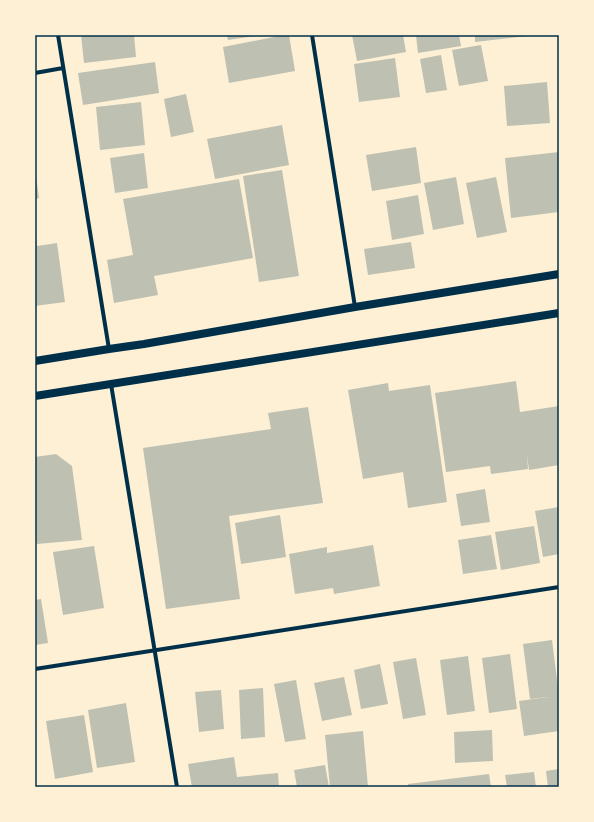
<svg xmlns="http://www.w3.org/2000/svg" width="594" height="822" viewBox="0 0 594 822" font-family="Lato,sans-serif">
<rect width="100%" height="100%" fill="#fdf0d5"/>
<path fill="#bec0b2" d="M81,35h53l2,22 -52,6z
M227,35h28v1l-27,4z
M284,35h5l6,36 -66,12 -6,-36z
M352,35h51l3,17 -49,9z
M416,35h43l2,11 -43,7z
M475,35h52v1l-52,6z
M481,45l7,36 -29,5 -7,-36z
M441,55l6,35 -21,3 -6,-34z
M395,58l5,39 -41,5 -5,-38z
M155,62l4,31 -76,12 -5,-32z
M547,82l3,41 -43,3 -3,-40z
M186,94l8,38 -23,5 -7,-38z
M141,102l4,43 -45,5 -4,-43z
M282,125l7,40 -74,14 -8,-40z
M416,147l5,36 -49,8 -6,-36z
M559,152v60l-48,6 -6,-60z
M144,153l4,35 -33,5 -5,-35z
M282,170l17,106 -40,6 -16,-106z
M35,176h1l3,22 -4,1z
M456,177l8,47 -31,6 -9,-47z
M496,177l11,55 -30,6 -11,-55z
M239,179l14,79 -99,18 4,19 -44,8 -7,-43 26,-5 -10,-56z
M418,195l6,39 -32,6 -6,-39z
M35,238h1l1,8 20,-3 8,59 -30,4z
M411,242l4,26 -47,7 -4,-26z
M516,381l4,31 39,-6v59l-30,5 -2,-15 1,14 -37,5 -1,-8 -44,6 -11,-79z
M388,383l1,8 41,-6 17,117 -39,6 -5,-36 -40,7 -15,-89z
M308,407l15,96 -94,13 11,83 -74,10 -23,-161 128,-19 -3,-16z
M56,454l16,12 10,74 -45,4 -2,-11v-76z
M485,489l5,33 -29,4 -5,-32z
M559,507v47l-16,3 -8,-46z
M280,515l6,42 -45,7 -6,-41z
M534,526l6,37 -39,7 -6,-38z
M491,535l6,34 -34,5 -5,-34z
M373,545l7,41 -46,8 -1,-6 -38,6 -6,-40 38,-7v6z
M94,546l10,62 -41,7 -10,-63z
M41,599l7,44 -13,2v-45z
M552,640l7,56v35l-35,5 -5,-35 29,-4 -18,2 -7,-55z
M510,654l7,55 -28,4 -7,-55z
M468,656l7,55 -28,4 -7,-55z
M416,658l10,57 -23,4 -10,-57z
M380,664l8,40 -27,5 -7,-39z
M344,677l8,38 -30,6 -8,-38z
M296,680l10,59 -21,3 -11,-58z
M263,688l2,49 -24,2 -2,-49z
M221,690l3,39 -25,3 -4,-40z
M126,703l9,59 -38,6 -9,-58z
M84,715l9,57 -38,7 -9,-58z
M492,730l1,31 -38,2 -1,-31z
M363,731l5,56h-38l-5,-52z
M234,757l3,20 41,-4 1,14h-87l-4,-23z
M325,765l4,22h-32l-3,-17z
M559,769v18h-11l-2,-16z
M534,772l2,15h-29l-2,-12z
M489,774l2,13h-83v-3z"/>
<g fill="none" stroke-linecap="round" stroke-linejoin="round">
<path stroke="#003049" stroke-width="4" d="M58,35l51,314
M312,35l43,272
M35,73l28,-5
M111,384l66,403
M35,669l524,-82"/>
<path stroke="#003049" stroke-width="8" d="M35,361l74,-12 35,-5 211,-37 204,-33
M35,396l524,-83"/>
</g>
<rect width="594" height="822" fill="none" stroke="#fdf0d5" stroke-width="72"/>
<rect x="36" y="36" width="522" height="750" fill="none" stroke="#003049" stroke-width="1.5"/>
</svg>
